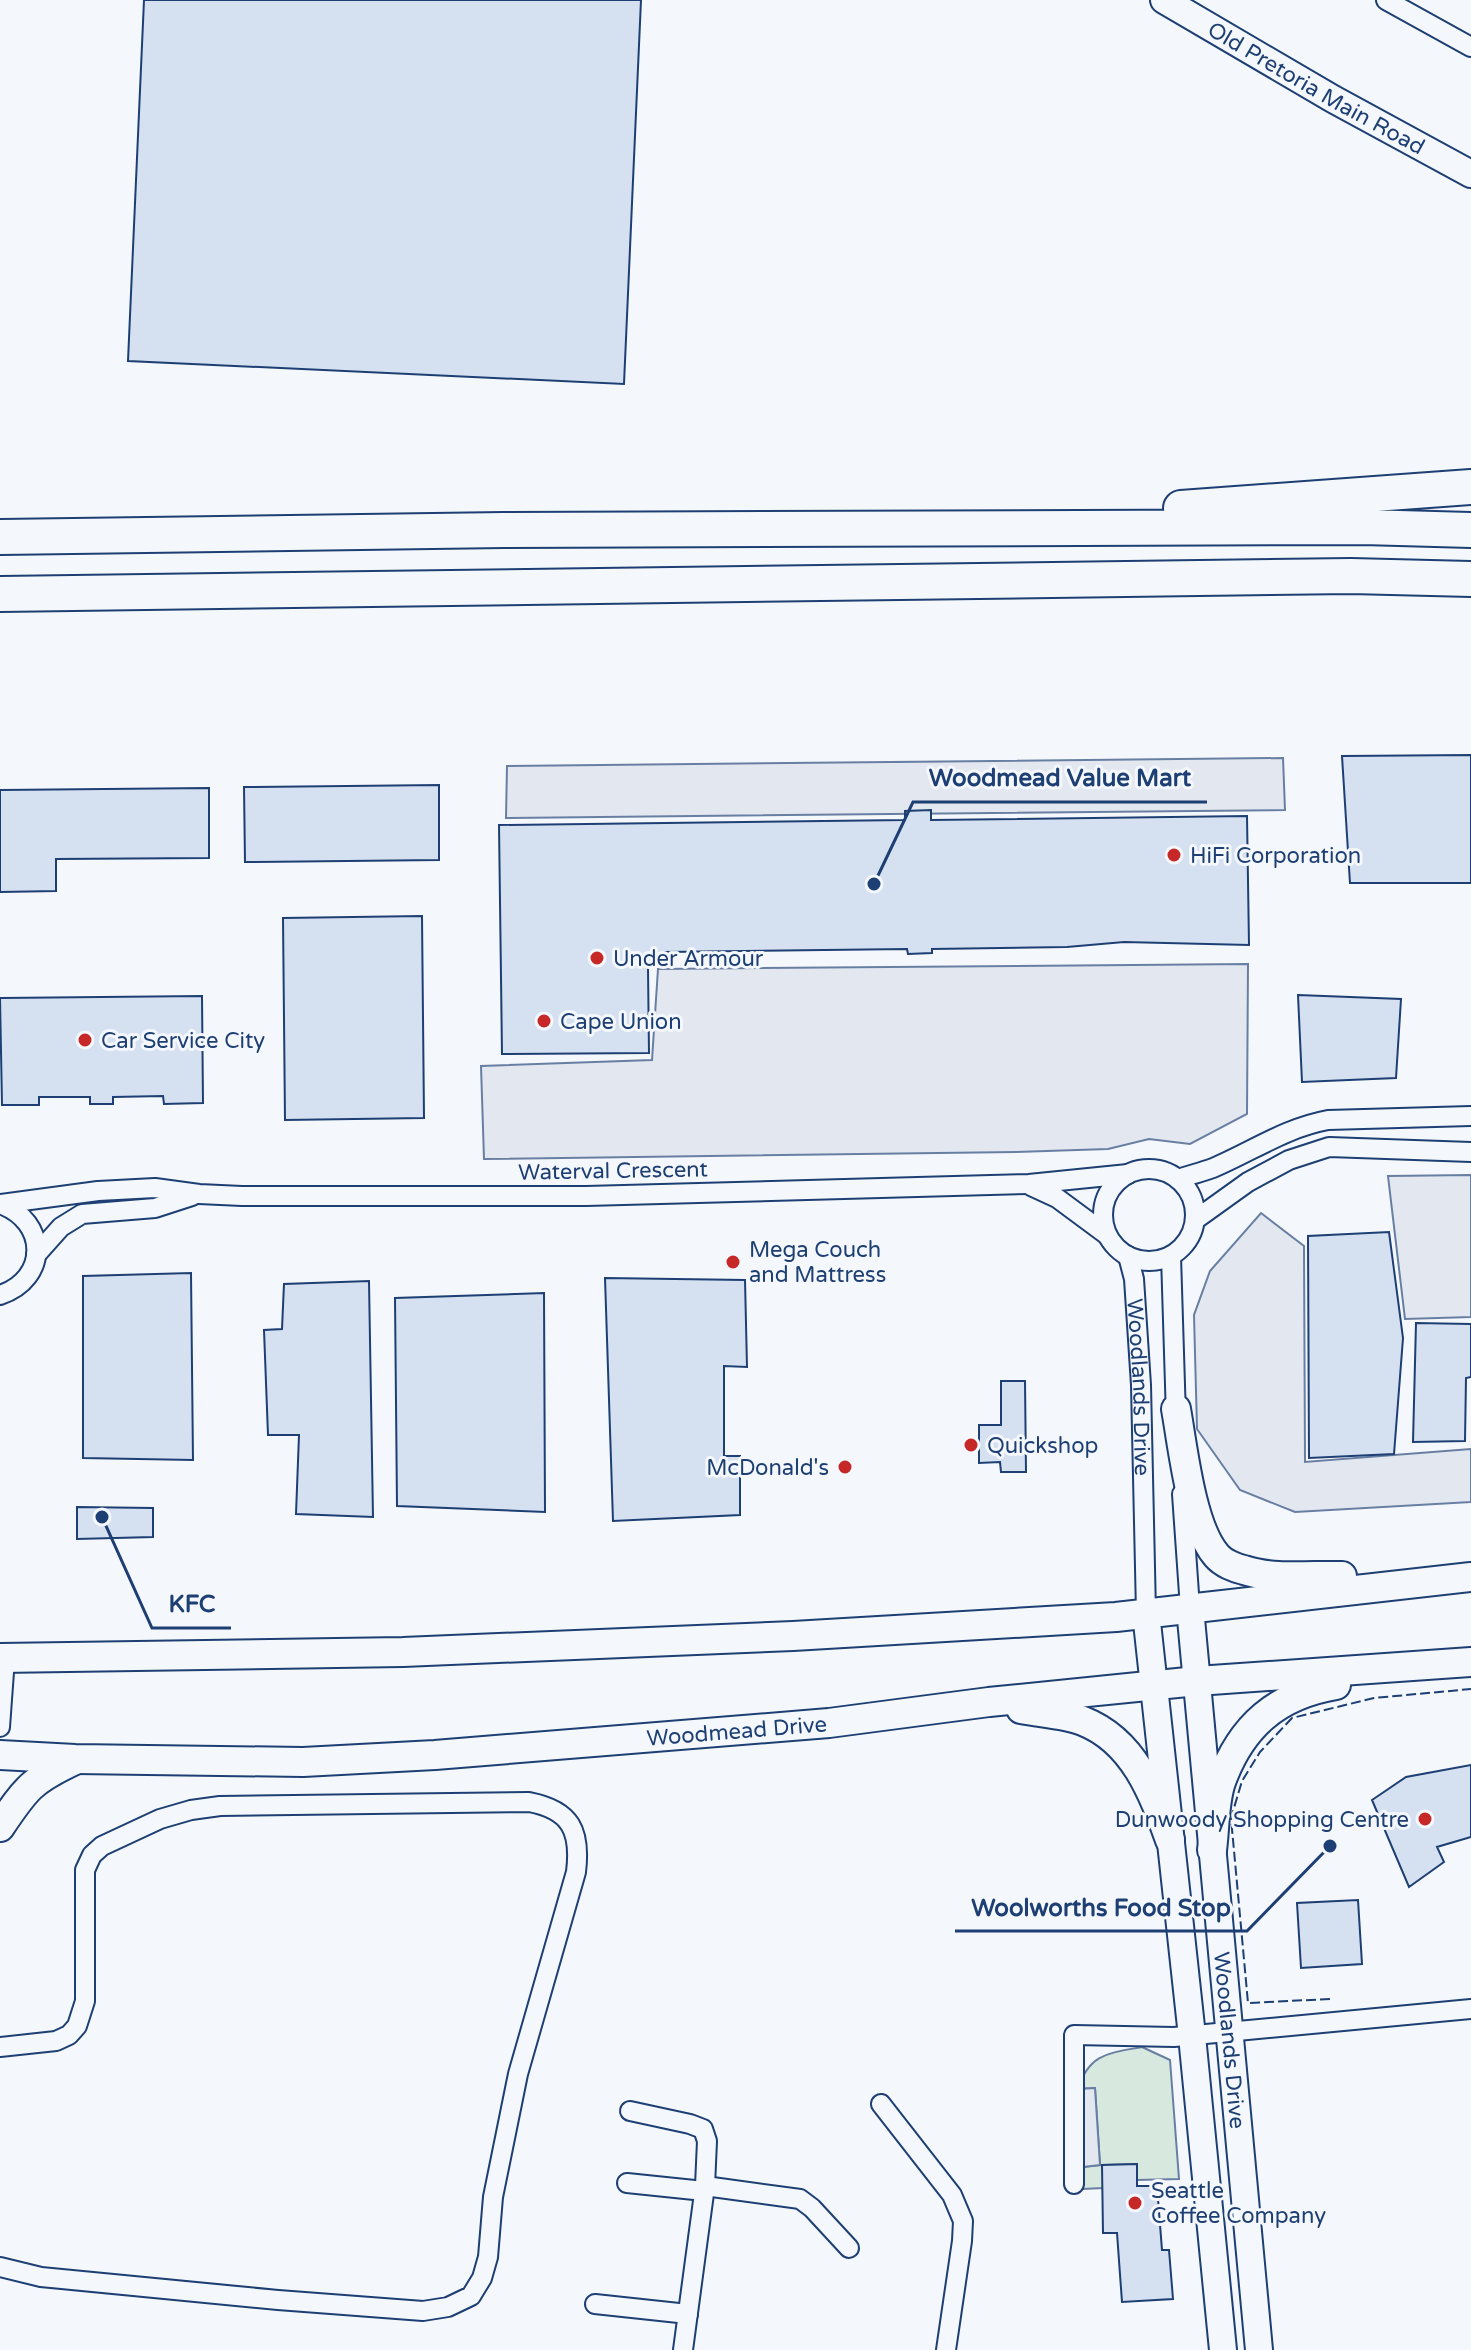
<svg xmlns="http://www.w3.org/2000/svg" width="1471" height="2350" viewBox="0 0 1471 2350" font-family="'Varela Round',sans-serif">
<rect width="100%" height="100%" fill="#f4f7fb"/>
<path fill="#d7e8df" stroke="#687fa3" stroke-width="2" d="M1142,2047l28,13 9,119 -42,1 -1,-16 -33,1v23l-20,1v-22l17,-2 -5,-77 -17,1c11,-36 32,-36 64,-42z"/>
<path fill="#e3e8f0" stroke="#687fa3" stroke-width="2" d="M1283,758l2,52 -779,8 1,-52z
M1248,964l-1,150 -57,30 -41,-5 -41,10 -92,3 -532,7 -3,-93 171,-6 6,-91z
M1471,1175v142l-66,2 -17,-143z
M1261,1213l43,33 1,216 166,-13v53l-176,10 -55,-22 -43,-61 -3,-114 16,-44z
M1095,2088l5,77 -17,2 -5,-78z"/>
<path fill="#d5e0f0" stroke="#1d3f73" stroke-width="2" d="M144,0h497l-17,384 -496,-23z
M1471,755v128h-121l-8,-127z
M439,785v75l-194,2 -1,-75z
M209,788v70l-153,1v32l-56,1v-102z
M931,810v10l316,-4 2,129 -125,-3 -57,5 -135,2v4l-24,1 -1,-5 -242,3 -17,16 1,85 -147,1 -3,-229 406,-5v-9z
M422,916l2,202 -139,2 -2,-202z
M1298,995l103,4 -5,79 -94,4z
M202,996l1,107 -39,1 -1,-8 -50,1v7h-23v-7h-51v8h-37l-2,-107z
M1389,1232l14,106 -9,116 -85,4 -1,-222z
M191,1273l2,187 -110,-2v-182z
M605,1278l140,2 2,87 -23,-1v90h16v59l-127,6z
M369,1281l4,236 -77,-3 3,-79h-31l-4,-105 18,-1 2,-45z
M544,1293l1,219 -148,-6 -2,-208z
M1416,1323l55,1v53l-5,1 -1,63 -52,1z
M1001,1381h24l1,91h-25l-1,-10 -21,1v-38h22z
M77,1507l76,1v29l-76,2z
M1471,1765v72l-34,10 7,15 -35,25 -37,-87 34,-23z
M1358,1900l4,64 -61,4 -4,-65z
M1137,2164v22h20l5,64h7l4,49 -51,3 -5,-69h-14l-1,-68z"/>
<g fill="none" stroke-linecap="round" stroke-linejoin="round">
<g stroke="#1d3f73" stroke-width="22">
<g id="minor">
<path d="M1386,0l85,47"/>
<circle cx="1149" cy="1215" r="46"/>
<path d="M1178,1179c12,-4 24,-7 35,-11 40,-17 72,-40 115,-48l143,-4"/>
<path d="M1031,1186l26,12 50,37"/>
<path d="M0,1204l98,-13 57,-3 44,6 43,2h344l443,-12 99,-10"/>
<path d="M0,1204c48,17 49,75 0,91"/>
<path d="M1195,1220l53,-38 41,-22 40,-13 142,5"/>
<path d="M36,1255l25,-28 21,-13 73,-6 37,-12"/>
<path id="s1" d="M1128,1256l6,23 7,106 5,228"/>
<path d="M1171,1256l5,161"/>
<path d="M1182,1494l8,114"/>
<path d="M0,1727l5,-69"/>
<path d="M0,2047l56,-6 13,-6 8,-9 8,-25v-131l7,-15 10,-9 58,-27 31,-9 29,-4 309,-4c42,8 52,29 47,70l-58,202 -25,123 -5,60 -6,21 -11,18 -23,11 -25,4 -145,-11 -237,-23 -41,-10"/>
<path d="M881,2104l71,91 11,26 -1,20 -16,109"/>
<path d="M630,2111l60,13 13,5 4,12 -2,45"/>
<path d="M627,2183l77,8"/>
<path d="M1074,2184v-149l100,2 297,-28"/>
<path d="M595,2304l93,10"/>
<path d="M683,2350l22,-164 95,13 12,9 37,40"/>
</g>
</g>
<g stroke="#1d3f73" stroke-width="30">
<g id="secondary">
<path id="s2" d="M1164,0l169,99 138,75"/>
<path id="s3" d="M1190,1608l69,742"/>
<path d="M1146,1613l46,423 31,314"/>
</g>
</g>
<g stroke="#1d3f73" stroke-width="32">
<g id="primary">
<path d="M1176,1409c7,39 15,118 41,147 6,7 18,12 27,14 30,10 67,5 98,6"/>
<path d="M0,1658l403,-6 390,-16 323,-19 355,-40"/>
<path d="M1021,1709c20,4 44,5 62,12 51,20 70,72 87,119"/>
<path id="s4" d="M0,1755l75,4 228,3 132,-7 394,-32 160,-21 208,-21 274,-19"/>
<path d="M0,1827c26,-39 32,-47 75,-67"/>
<path d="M1212,1850c3,-22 2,-48 9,-68 20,-56 56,-87 115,-97"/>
</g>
</g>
<g stroke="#1d3f73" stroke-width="38">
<path id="motorway" d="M1181,508l290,-21
M0,537l504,-7 859,-3 108,3
M0,594l1351,-18 120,3"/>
</g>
<use href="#minor" stroke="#f4f7fb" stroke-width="18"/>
<use href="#secondary" stroke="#f4f7fb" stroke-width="26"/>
<use href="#primary" stroke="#f4f7fb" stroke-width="28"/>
<use href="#motorway" stroke="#f4f7fb" stroke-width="34"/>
<path stroke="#1d3f73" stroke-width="2" stroke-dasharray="10 4" stroke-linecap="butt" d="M1330,1999l-82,4 -17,-185 11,-37 18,-29 32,-34 82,-20 97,-9"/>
</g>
<g fill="#c62828" stroke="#f4f7fb" stroke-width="3">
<circle cx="1174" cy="855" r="8"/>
<circle cx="597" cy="958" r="8"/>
<circle cx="544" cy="1021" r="8"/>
<circle cx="85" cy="1040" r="8"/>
<circle cx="733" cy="1262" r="8"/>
<circle cx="971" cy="1445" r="8"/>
<circle cx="845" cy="1467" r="8"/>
<circle cx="1425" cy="1819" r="8"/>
<circle cx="1135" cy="2203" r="8"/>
</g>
<g text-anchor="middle" stroke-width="6" stroke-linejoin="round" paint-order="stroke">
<g font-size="22" fill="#1d3f73" stroke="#f4f7fb">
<text dy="8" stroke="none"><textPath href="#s2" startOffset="176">Old Pretoria Main Road</textPath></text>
<text transform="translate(613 1170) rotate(-1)" y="8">Waterval Crescent</text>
<text dy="8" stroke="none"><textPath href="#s1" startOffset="132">Woodlands Drive</textPath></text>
<text dy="8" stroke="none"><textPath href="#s4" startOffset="738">Woodmead Drive</textPath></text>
<text dy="8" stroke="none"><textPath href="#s3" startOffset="434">Woodlands Drive</textPath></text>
</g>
<g font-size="22" fill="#1d3f73" stroke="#f4f7fb" text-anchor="start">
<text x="1190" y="863">HiFi Corporation</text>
<text x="613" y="966">Under Armour</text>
<text x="560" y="1029">Cape Union</text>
<text x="101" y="1048">Car Service City</text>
<text x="749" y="1257">Mega Couch<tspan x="749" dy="25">and Mattress</tspan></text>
<text x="987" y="1453">Quickshop</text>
<text x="829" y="1475" text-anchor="end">McDonald's</text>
<text x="1409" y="1827" text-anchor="end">Dunwoody Shopping Centre</text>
<text x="1151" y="2198">Seattle<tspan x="1151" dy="25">Coffee Company</tspan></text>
</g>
</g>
<path fill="none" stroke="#1d3f73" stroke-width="3" d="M874 884L913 802H1207M102 1517L152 1628H231M1330 1846L1247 1931H955"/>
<g fill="#1d3f73" stroke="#f4f7fb" stroke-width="3">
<circle cx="874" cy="884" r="8"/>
<circle cx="102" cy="1517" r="8"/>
<circle cx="1330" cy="1846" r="8"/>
</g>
<g font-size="24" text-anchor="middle" font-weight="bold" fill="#1d3f73" stroke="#f4f7fb" stroke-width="6" stroke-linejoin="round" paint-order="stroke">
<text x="1060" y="786">Woodmead Value Mart</text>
<text x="192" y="1612">KFC</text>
<text x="1101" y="1916">Woolworths Food Stop</text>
</g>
</svg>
